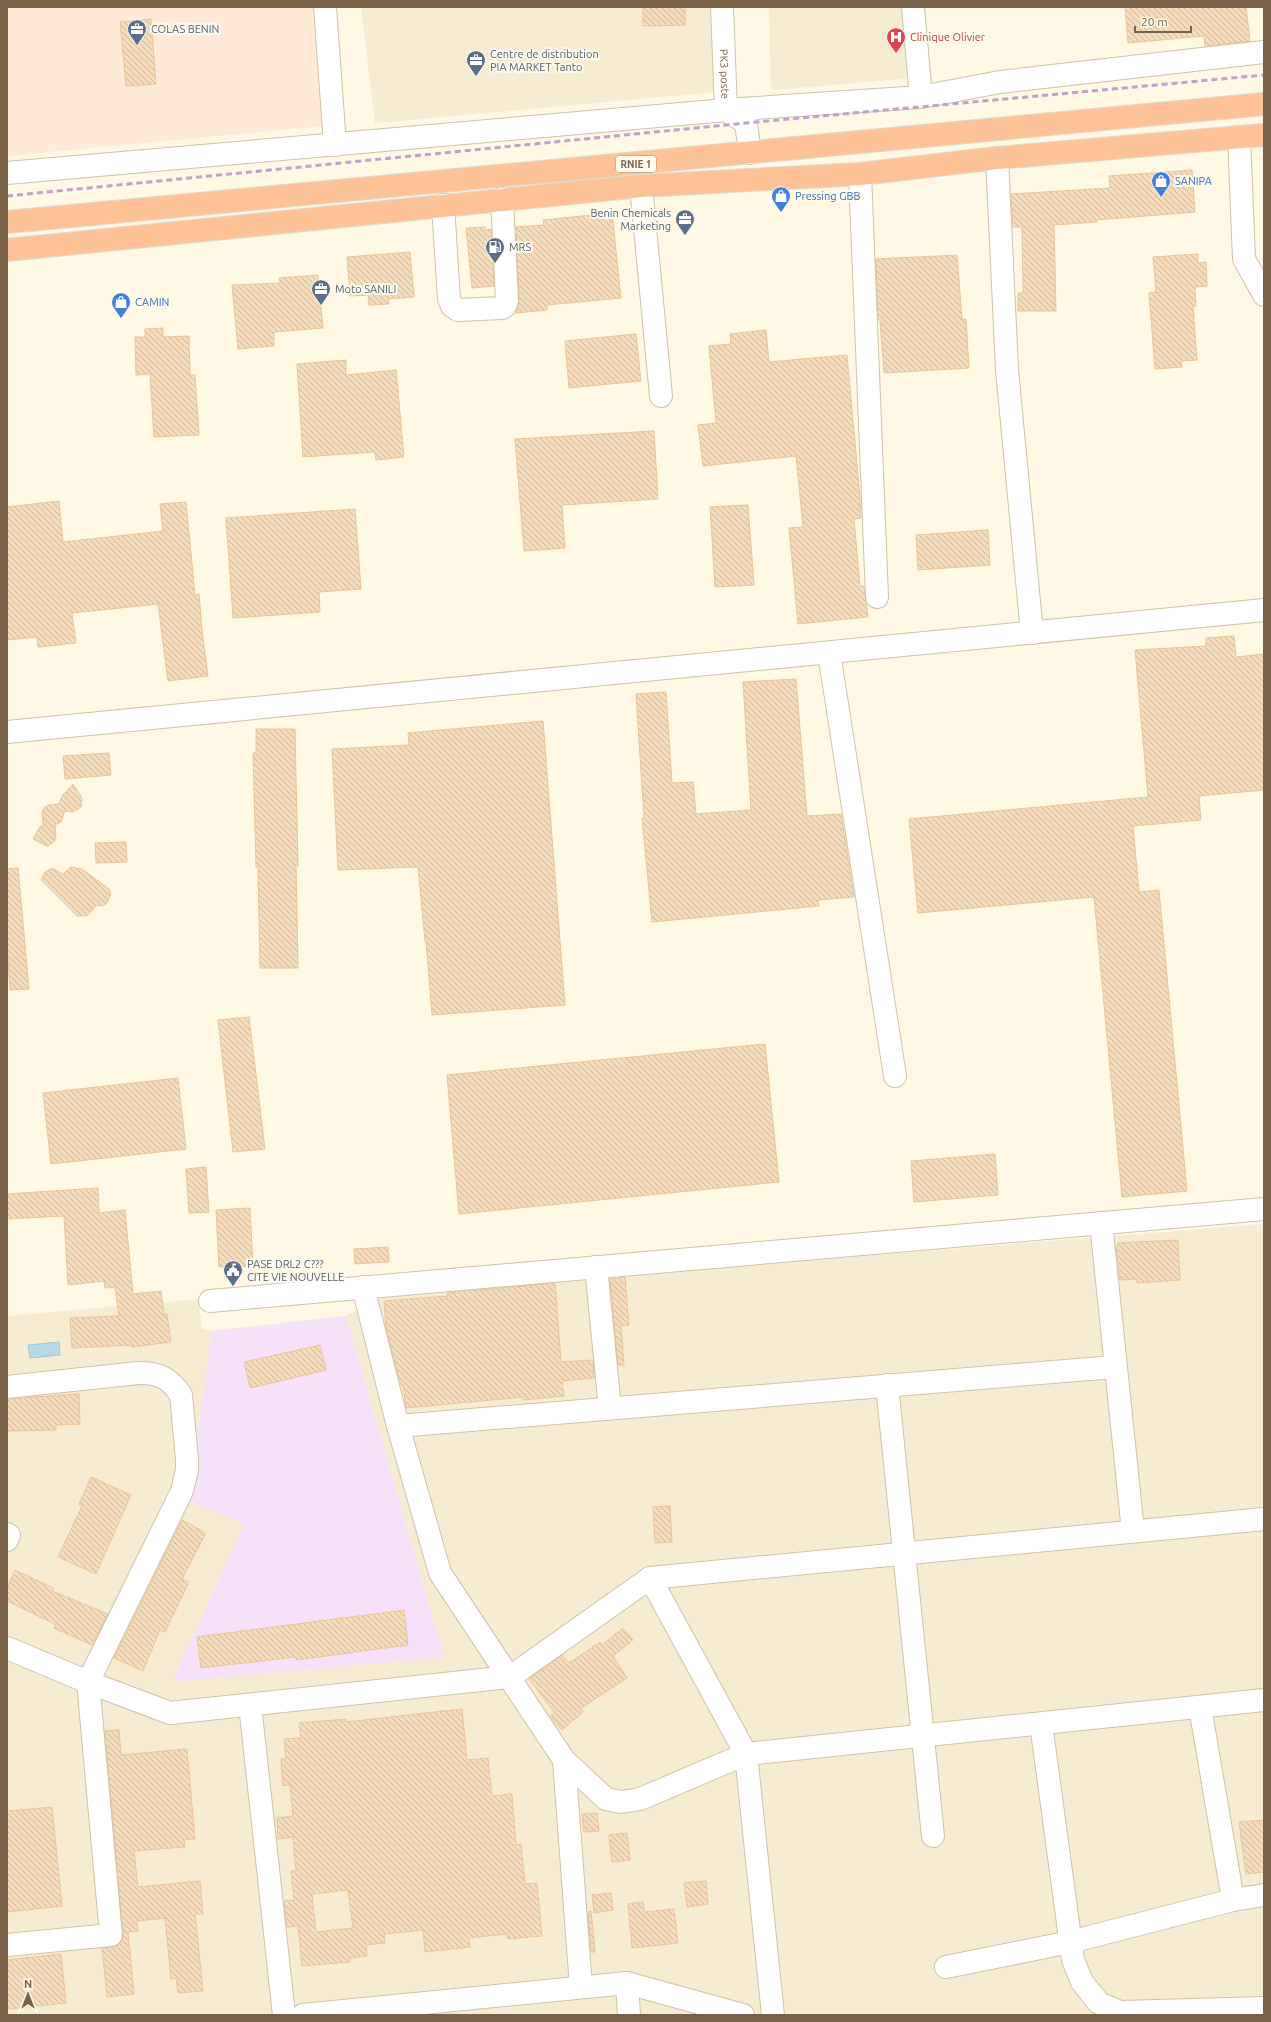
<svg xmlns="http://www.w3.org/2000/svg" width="1271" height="2022" viewBox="0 0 1271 2022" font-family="Ubuntu,sans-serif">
<defs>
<pattern id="building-back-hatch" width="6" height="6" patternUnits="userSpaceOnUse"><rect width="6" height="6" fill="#f6dcba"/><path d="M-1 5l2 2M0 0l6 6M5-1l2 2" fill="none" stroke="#ccb699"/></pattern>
</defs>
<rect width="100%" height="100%" fill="#fef8e5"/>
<path fill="#f6ecd2" d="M361,7h356l-1,85 -341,31z
M769,7h157l2,70 -157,13z
M1264,1224v791h-1257v-699l191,-17 4,30 10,2 -24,170 56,23 -72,158 272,-25 -98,-341 41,-22z"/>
<path fill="#ffead8" d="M7,7h308l11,119 -319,30z"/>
<path fill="#f5e1fa" d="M346,1316l98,341 -272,25 72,-158 -56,-23 24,-170z"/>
<path fill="#b7dae9" stroke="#9cc8dc" d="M59,1342l1,13 -30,3 -2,-13z"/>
<path fill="url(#building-back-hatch)" stroke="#eac599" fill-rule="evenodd" d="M643,7h42v18l-42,1z
M1125,7h121l4,34 -45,5 -1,-10 -76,7z
M151,19l5,65 -30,2 -6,-64z
M1192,170l3,42 -99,8 1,2 -43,3 2,86h-38v-18h5l-1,-66h-9l-2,-33 99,-6 -1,-12z
M612,213l9,85 -74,7v5l-31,3 3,-13 -3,-73 28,-2 -1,-5z
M485,227l1,3 5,-1 3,57 -22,2 -6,-60z
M410,252l4,45 -26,2 1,5 -20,1 -1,-10 -18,1 -3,-39z
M1198,254v9l8,-1 1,24 -12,1 1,19h-3l4,54 -16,1 1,6 -27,2 -6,-76 7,-1 -3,-35z
M957,255l5,64h4l3,49 -85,5 -4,-52 -2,-2 -2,-60z
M318,275l5,53 -49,4v14l-36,3 -6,-64 48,-2 -1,-5z
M163,328v9l26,-1 1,39h5l4,60 -45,2 -4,-63 -14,1 -1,-38h10v-8z
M766,330l3,32 78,-7 13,142 1,21 -7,1 6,67h4l4,31 -70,7 -9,-96 14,-1 -7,-71 -93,10 -5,-41 18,-2 -7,-77 22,-2 -1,-10z
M636,334l5,47 -72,7 -4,-47z
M346,360v15l50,-5 8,87 -28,3 -1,-8 -72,5 -6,-93z
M654,431l4,68 -96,6 3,43 -41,3 -9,-112z
M59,501l4,41 100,-11 -3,-27 26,-2 9,93 4,-1 3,37 6,45 -40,5 -10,-77 -86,9 4,30 -38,4 -1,-10 -30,3v-133z
M748,505l6,80 -39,2 -5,-80z
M355,509l6,80 -42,3 1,20 -87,6 -7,-100z
M988,530l2,35 -72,5 -2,-35z
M1234,636l2,21 28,-3v136l-65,6 2,24 -68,6 6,66 20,-2 28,301 -65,6 -28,-300 -176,16 -9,-94 239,-22 -13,-147 71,-4v-8z
M796,679l11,137 34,-2 13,83 -36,3 1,6 -167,16 -10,-104h2l-8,-124 30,-2 6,91 21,-1 3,32 55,-4 -8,-128z
M543,721l22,284 -133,10 -6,-74h-1l-7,-74 -80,3 -6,-121 77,-4 -1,-12z
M256,729h39l3,137h-2l2,102h-38l-2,-101h-2l-3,-114h3z
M109,753l2,22 -46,4 -2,-23z
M73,784l9,14 -1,9 -8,5 -8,-1 -4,11 -6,3 1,13 -2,4 -7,4 -14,-7 6,-11 4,-3 -1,-12 2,-5 5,-3 10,-1 3,-8z
M126,842l1,20 -31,1 -1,-20z
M71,867l11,2 27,20 2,5 -4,9 -4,3 -6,-1 -10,11h-10l-36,-36 4,-8 7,-4 11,6z
M18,868l11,121 -19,1 -3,-45v-76z
M249,1017l16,132 -32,3 -15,-132z
M765,1044l14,138 -320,32 -12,-139z
M178,1078l8,71 -135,15 -8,-71z
M995,1154l3,41 -84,7 -3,-41z
M206,1167l3,45 -20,1 -3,-44z
M98,1188l1,25 26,-3 8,84 28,-3 3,24 3,-1 4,28 -39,5 -1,-2 -59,3 -2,-30 49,-2 -4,-29 -10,1 -1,-7 -36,4 -4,-69 -57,3v-25z
M250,1208l3,58 -34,1 -3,-57z
M1178,1240l2,40 -43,3v-4l-17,1 -4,-34h2v-3z
M388,1247l1,15 -34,2 -1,-15z
M625,1277l4,48 -8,1 3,39h-6l-8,-86z
M555,1283l6,79 32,-2 1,18 -32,3 2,15 -41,4v-3l-117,11 -3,-23h-2l-15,-57 -2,-27 64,-5 -1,-3z
M320,1345l6,25 -76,18 -6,-26z
M79,1394l1,30 -24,1v5l-49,1v-32z
M91,1477l40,18 -35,79 -38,-17 24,-51 -3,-2z
M670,1506l2,36 -17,1 -2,-36z
M182,1520l24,13 -24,46 7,3 -24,50 -5,-2 -17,41 -29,-13z
M15,1570l38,18 -1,3 56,23 -16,31 -38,-17 1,-4 -48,-23v-13z
M404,1610l4,35 -112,15v-3l-95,11 -4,-31z
M623,1628l10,12 -20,16 14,22 -47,31 3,3 -21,18 -12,-14 5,-3 -26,-34 33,-24 7,8 31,-21 2,3z
M462,1709l5,51 21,-2 4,38 20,-2 4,51 5,-1 4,40 12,-1 5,53 -34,3 -1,-5 -38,4 1,9 -45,5 -2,-22 -39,4 1,9 -19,2 1,11 -17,2v4l-48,4 -4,-40 -11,1 -3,-26 10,-1 -3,-29h5l-3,-34 -15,2 -1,-21 16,-2 -3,-31 -7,1 -2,-27h5l-2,-20 17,-1 -2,-15 47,-4v3zM348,1890l5,38 -37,4 -4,-38z
M119,1730l2,25 66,-6 8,90 -11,1 1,7 -51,4 4,36 62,-6 3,33h-8l8,77 -25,2 -2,-15 -5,1 -6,-61 -28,3 1,10 -10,1 6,62 -27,3 -5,-49 16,-3 4,-4 1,-7 -18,-203z
M52,1807l10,99 -55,6v-101z
M597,1813l2,18 -15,1 -2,-18z
M1264,1820v52l-18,2 -7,-52z
M627,1833l3,27 -18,2 -3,-27z
M706,1881l2,23 -21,3 -3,-24z
M611,1893l2,17 -19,3 -2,-18z
M643,1902l1,10 30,-3 4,34 -46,5 -4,-44z
M591,1911l4,41h-4l-3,-40z
M61,1954l5,49 -59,6v-49z"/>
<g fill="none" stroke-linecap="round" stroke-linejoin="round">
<g stroke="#d0c1a9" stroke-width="24">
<g id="minor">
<path d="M325,7l10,138"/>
<path id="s1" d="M722,7l4,103 20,13 4,30"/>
<path d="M913,7l8,90"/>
<path d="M1239,137l5,122 20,36"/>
<path d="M997,158l10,212 25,263"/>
<path d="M7,173l719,-63 195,-13 79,-15 264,-30"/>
<path d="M860,174l17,423"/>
<path d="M641,186l20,210"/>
<path d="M443,205l6,94 3,7 6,4 44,-2 3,-2 2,-5 -5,-102"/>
<path d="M829,653l66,423"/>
<path d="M7,732l1257,-122"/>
<path d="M1101,1223l32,308"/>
<path d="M596,1267l14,141"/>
<path d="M363,1287l35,139 42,147 124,187 42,39 15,3 19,-3 106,-45 -96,-176"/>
<path d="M210,1301l1054,-92"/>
<path d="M887,1385l46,451"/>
<path d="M7,1387l131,-14c19,-1 32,5 43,22l6,64v11l-5,21 -94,191 23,253 -104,10"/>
<path d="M398,1426l716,-59"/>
<path d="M7,1534l2,1 -2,5"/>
<path d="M7,1648l81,34 82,31 340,-36 140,-99 614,-59"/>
<path d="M250,1705l34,310"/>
<path d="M1200,1707l33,193"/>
<path d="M1041,1724l32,236 9,22 17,21 21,9 144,-4"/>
<path d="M564,1760l17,227"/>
<path d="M946,1967l124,-25 163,-42 31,-5"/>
<path d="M627,1983l2,32"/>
<path d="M303,2015l324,-32 116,32"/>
<path d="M773,2015l-27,-261 518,-54"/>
</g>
</g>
<g stroke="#dfd9d3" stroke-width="24">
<path id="highway" d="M7,222l1257,-118
M7,250l634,-64 219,-12 137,-16 267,-23"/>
</g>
<use href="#minor" stroke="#fff" stroke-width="22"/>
<use href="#highway" stroke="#fdc397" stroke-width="22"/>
<path stroke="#bda2c9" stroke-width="3" stroke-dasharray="6 4" stroke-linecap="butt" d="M7,196l739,-73 518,-48"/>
</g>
<defs>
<g id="office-pin" transform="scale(1)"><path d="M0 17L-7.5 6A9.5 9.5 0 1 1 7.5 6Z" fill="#5c6f8a" stroke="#fffbed"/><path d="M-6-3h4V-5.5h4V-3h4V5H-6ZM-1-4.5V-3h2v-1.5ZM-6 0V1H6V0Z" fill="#fff"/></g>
<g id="hospital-pin" transform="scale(1)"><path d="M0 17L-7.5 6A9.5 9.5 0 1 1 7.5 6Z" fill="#e0444e" stroke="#fffbed"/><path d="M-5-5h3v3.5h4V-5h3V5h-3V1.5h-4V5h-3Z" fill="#fff"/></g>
<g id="shop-pin" transform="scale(1)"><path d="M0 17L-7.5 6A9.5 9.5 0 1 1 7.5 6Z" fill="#3f7fe0" stroke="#fffbed"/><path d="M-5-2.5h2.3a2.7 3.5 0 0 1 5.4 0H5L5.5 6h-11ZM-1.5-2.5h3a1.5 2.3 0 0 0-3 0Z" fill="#fff"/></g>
<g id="fuel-pin" transform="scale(1)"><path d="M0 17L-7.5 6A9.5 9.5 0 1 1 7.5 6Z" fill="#5c6f8a" stroke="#fffbed"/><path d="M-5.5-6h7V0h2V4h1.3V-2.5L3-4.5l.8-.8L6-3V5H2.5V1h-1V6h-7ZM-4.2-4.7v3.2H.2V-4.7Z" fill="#fff"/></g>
<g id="civic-pin" transform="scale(1)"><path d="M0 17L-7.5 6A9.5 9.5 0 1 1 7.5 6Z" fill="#5c6f8a" stroke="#fffbed"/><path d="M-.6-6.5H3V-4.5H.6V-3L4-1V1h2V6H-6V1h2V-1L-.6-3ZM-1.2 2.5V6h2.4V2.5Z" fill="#fff"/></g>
</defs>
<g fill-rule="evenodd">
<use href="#office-pin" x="137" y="29"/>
<use href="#hospital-pin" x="896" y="37"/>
<use href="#office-pin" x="476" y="60"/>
<use href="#shop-pin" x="1161" y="181"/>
<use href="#shop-pin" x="781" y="196"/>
<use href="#office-pin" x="685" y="219"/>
<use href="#fuel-pin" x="495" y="247"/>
<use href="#office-pin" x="321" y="289"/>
<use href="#shop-pin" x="121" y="302"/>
<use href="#civic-pin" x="233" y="1270"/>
</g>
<g text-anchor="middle" stroke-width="4" stroke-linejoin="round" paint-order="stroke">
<rect fill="#fffbed" stroke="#a18f79" stroke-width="1" x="616" y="156" width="40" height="16" rx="3"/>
<g font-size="10" font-weight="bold" fill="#796147">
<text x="636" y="168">RNIE 1</text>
</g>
<g font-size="11" fill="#4e5e75" stroke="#fffbed" text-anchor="start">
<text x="151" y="33">COLAS BENIN</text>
<text x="490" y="58">Centre de distribution<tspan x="490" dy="13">PIA MARKET Tanto</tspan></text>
<text x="671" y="217" text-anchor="end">Benin Chemicals<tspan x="671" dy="13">Marketing</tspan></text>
<text x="509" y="251">MRS</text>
<text x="335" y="293">Moto SANILI</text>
<text x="247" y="1268">PASE DRL2 C???<tspan x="247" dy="13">CITE VIE NOUVELLE</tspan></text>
</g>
<g font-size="11" fill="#be3a42" stroke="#fffbed" text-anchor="start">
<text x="910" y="41">Clinique Olivier</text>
</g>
<g font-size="11" fill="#796147" stroke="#fffbed">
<text dy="4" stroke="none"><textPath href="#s1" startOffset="67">PK3 poste</textPath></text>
</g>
<g font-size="11" fill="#366cbe" stroke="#fffbed" text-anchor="start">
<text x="1175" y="185">SANIPA</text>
<text x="795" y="200">Pressing GBB</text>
<text x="135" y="306">CAMIN</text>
</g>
</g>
<rect width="1271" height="2022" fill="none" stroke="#796147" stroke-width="16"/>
<g transform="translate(28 1994)" stroke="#fffbed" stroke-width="3" paint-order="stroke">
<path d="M0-3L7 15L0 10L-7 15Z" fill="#796147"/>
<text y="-6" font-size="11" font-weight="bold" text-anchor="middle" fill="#796147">N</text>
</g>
<path d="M1135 26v6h56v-6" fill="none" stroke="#796147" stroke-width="2"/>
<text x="1141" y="26" font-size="12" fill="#796147" stroke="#fffbed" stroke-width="3" paint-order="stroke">20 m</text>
</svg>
